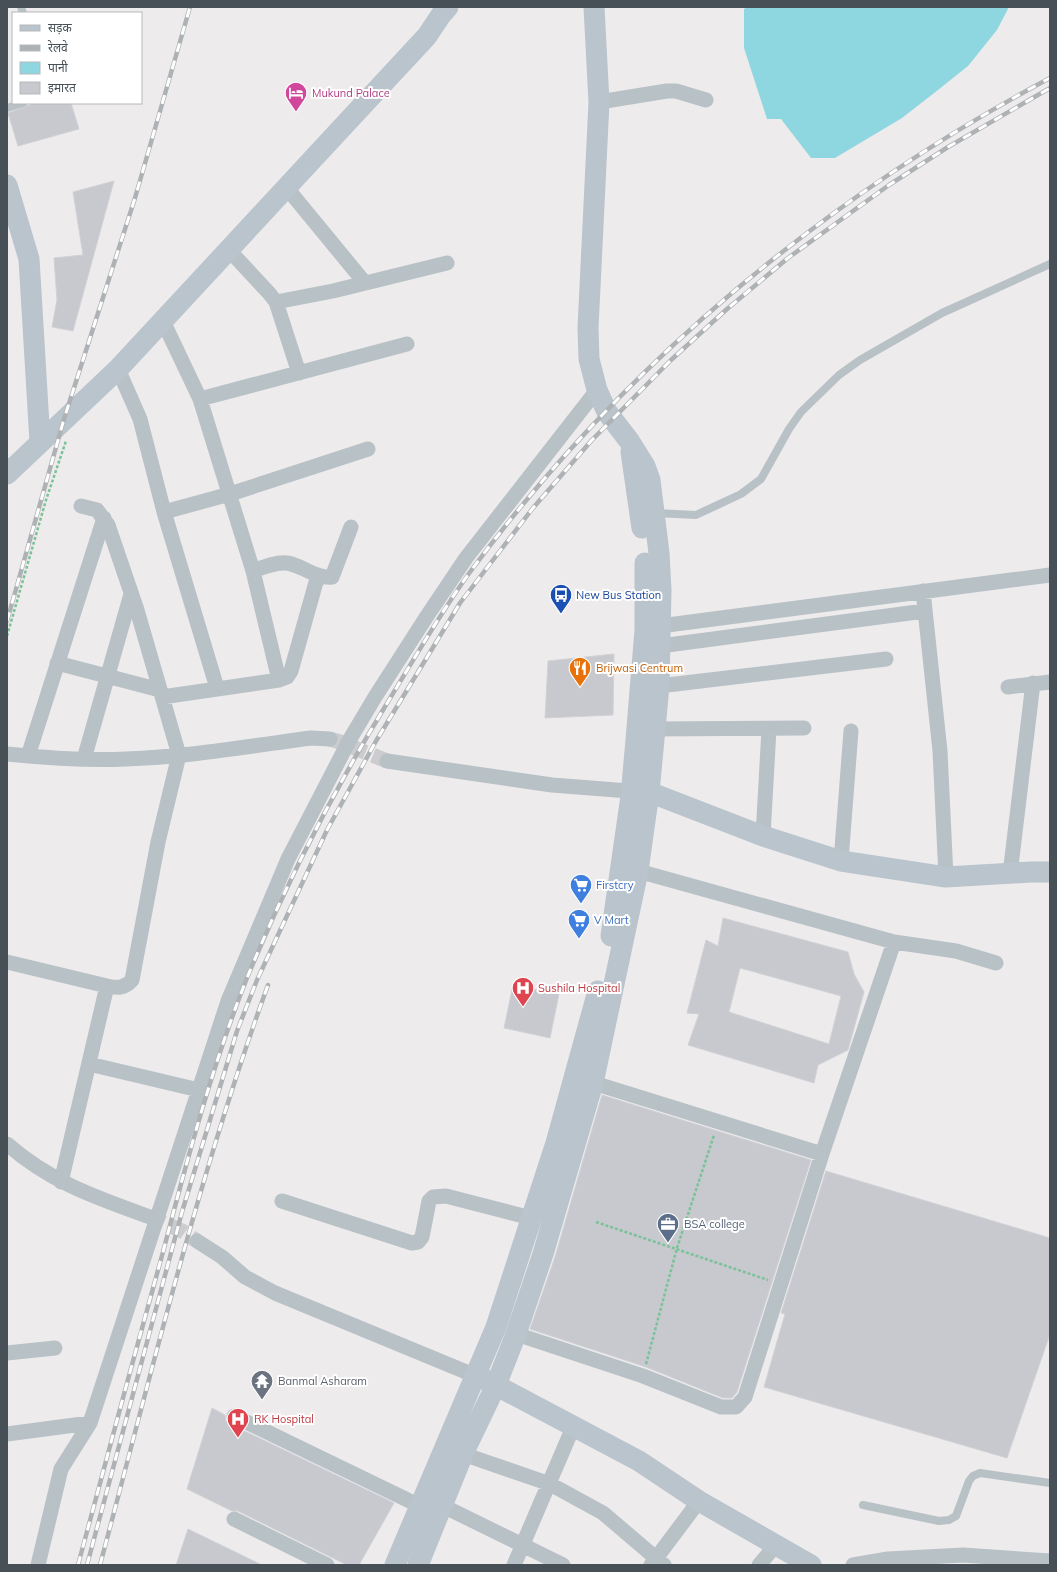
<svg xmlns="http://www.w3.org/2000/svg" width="1057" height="1572" viewBox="0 0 1057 1572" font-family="Mulish,'Noto Sans Devanagari',sans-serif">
<rect width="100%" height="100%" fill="#eeebec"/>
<path fill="#8fd7e0" d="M747,7h262l-12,23 -29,36 -30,24 -36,28 -67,40h-24l-30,-39h-14l-23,-71v-39z"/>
<path fill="#c7c9ce" stroke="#d0d2d6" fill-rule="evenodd" d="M35,103h36l8,26 -61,17 -10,-33z
M114,181l-41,150 -21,-4 5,-27 -3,-42 29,-3 -10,-63z
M614,654l-1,61 -68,3 3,-57z
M723,918l125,34 6,22 10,18 -16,58 -30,15 -4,18 -126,-38 11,-31 -12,-1 19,-73 12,6zM740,968l101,28 -12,48 -100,-32z
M513,985l46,9 -9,44 -46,-10z
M602,1095l209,65 -74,232 -5,6h-9l-77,-31 -116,-38 25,-72z
M826,1171l224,67v96l-43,124 -243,-71 21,-73 -4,-1z
M212,1408l13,7 1,6 4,3 164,79 -35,62h-12l-109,-54h-6l-45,-22z
M188,1529l74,36h-86z"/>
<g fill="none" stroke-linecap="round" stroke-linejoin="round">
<path stroke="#ccccce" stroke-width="15" stroke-dasharray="15 8" stroke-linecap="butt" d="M330,739l10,3 47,19
M150,1217l32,14 15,10"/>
<path stroke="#7ac297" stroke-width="2.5" stroke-dasharray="3 2" stroke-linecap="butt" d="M7,636l39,-136 20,-59
M596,1222l172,58
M646,1364l31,-116 37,-113"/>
<path stroke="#b8c1c6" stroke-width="8" d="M21,7l2,6
M7,108l16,-5
M655,513l41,2 45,-21 20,-15 28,-50 12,-17 38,-37 21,-15 82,-47 108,-49
M863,1505l76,16 10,-1 7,-4 13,-35 4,-5 7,-3 70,10"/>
<path stroke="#b8c1c6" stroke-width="15" d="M599,102l68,-11h9l30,9
M286,187l79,96
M228,249l41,44 7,9 23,71
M276,302l57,-11 114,-28
M162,319l38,80 53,172 26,109
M118,369l22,50 24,93 53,176
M200,399l207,-55
M164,512l66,-18 138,-45
M253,571c11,-4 22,-9 34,-8 15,2 29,16 45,14l19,-50
M923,591l17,160 6,126
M650,626h10l390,-51
M660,646l265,-35
M57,663l103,27
M659,686l227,-27
M1008,687l42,-5
M162,697l117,-17 8,-3 4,-6 27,-96
M654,729l150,-1
M7,754c39,4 79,7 119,5 62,-2 124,-13 185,-21l19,1
M28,756l76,-238
M84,759l47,-165
M387,761l165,24 90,7
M763,836l6,-107
M841,861l10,-130
M638,871l256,71 62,9 40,12
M1010,874l23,-191
M7,962l100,24c10,2 17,3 25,-6l26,-138 21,-87 -42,-145 -29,-85 -11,-15 -16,-4
M89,1064l110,26
M584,1080l238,74
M7,1144c45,39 88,53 143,73
M61,1182l46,-196
M282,1201l130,42 6,-1 4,-5 7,-36 4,-4 13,-1 85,22
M197,1241l25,16 23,20 30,16 201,83
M516,1334l127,42 78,31h15l9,-10 77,-243 72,-212
M7,1353l48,-5
M234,1416l186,90
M7,1434l83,-11
M463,1454l87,30 53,29 61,52
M443,1506l120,59
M234,1519l93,46
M38,1565l23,-96 29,-46 138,-422 60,-142 62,-120 25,-42 52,-81 39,-58 131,-168
M514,1565l60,-140
M651,1565l48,-64
M759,1565l16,-19
M853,1565l35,-6 75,-4 87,6"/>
<path stroke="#b9c4cc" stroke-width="21" d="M7,185l22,74 11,183
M631,452l11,76
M7,474l111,-105 309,-333 14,-21 7,-8
M649,792l114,44 78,25 105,16 85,-5h19
M611,936l20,-140 5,-56 9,-110v-67
M484,1379l155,82 60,40 112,64
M395,1565l101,-238 60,-184 42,-152
M418,1565l45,-111 33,-69 20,-51 27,-80 50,-171 45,-212 11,-79 10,-106 2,-96 -2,-37 -9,-73 -5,-14 -15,-24 -23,-30 -10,-22 -8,-31 -1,-31 11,-226 -5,-95"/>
<g stroke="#aeb2b5" stroke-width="4.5">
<path id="rail" d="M7,621l57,-202 71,-221 55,-191
M78,1565c28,-104 56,-209 85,-313 24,-92 49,-186 84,-274 39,-95 86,-186 139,-273 27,-44 53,-90 84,-133 153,-207 353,-373 580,-494
M87,1565l95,-353 55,-181 20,-51 70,-150 49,-89 84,-138 73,-95 59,-68 79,-80 56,-51 61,-51 101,-73 59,-38 102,-59
M100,1565c52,-194 99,-391 168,-580"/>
</g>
<use href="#rail" stroke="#fff" stroke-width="3" stroke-dasharray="9" stroke-linecap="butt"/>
</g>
<defs>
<g id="hotel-pin" transform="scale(1.15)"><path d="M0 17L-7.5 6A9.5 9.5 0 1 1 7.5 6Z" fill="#d1479c" stroke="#fff"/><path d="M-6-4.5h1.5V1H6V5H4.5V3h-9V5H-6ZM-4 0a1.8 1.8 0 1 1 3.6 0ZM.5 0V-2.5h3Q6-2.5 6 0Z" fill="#fff"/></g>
<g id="bus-pin" transform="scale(1.15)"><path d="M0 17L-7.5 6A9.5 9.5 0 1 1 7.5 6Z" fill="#1a4fb4" stroke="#fff"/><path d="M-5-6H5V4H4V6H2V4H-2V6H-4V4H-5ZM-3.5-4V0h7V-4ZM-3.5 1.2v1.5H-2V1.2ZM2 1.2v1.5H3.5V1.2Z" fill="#fff"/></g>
<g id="restaurant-pin" transform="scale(1.15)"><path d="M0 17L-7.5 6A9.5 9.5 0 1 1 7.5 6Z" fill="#e8710a" stroke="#fff"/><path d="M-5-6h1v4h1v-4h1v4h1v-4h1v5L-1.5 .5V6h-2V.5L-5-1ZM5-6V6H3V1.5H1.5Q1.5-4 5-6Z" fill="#fff"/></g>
<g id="supermarket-pin" transform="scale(1.15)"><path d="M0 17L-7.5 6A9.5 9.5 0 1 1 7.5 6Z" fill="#3f7fe0" stroke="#fff"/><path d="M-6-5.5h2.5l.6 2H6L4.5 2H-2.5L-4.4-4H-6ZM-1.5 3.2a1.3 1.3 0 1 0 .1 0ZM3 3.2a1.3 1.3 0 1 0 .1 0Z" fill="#fff"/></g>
<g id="hospital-pin" transform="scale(1.15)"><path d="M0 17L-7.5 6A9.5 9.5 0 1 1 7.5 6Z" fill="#e0444e" stroke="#fff"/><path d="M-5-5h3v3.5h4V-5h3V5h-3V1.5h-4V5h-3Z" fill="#fff"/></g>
<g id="office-pin" transform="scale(1.15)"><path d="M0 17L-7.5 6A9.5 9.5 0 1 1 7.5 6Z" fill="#5c6f8a" stroke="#fff"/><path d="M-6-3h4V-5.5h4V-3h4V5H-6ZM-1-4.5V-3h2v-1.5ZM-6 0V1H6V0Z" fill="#fff"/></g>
<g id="temple-pin" transform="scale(1.15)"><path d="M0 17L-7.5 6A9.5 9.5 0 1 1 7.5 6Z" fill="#6b7280" stroke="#fff"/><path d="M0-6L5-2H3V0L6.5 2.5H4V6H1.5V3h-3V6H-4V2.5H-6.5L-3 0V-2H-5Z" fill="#fff"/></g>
</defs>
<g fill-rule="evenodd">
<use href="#hotel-pin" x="296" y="93"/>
<use href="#bus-pin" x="561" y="595"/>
<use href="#restaurant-pin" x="580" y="668"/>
<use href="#supermarket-pin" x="581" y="885"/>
<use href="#supermarket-pin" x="579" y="920"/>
<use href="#hospital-pin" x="523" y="988"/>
<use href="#office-pin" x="668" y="1224"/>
<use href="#temple-pin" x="262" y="1381"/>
<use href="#hospital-pin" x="238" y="1419"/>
</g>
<g text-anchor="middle" stroke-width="4" stroke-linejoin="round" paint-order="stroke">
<g font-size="11" fill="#b23c85" stroke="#fff" text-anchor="start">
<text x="312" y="97">Mukund Palace</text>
</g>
<g font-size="11" fill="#164399" stroke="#fff" text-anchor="start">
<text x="576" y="599">New Bus Station</text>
</g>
<g font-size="11" fill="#c56008" stroke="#fff" text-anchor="start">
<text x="596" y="672">Brijwasi Centrum</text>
</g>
<g font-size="11" fill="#366cbe" stroke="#fff" text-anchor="start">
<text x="596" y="889">Firstcry</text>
<text x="594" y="924">V Mart</text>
</g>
<g font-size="11" fill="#be3a42" stroke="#fff" text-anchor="start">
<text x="538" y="992">Sushila Hospital</text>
<text x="254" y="1423">RK Hospital</text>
</g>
<g font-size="11" fill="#4e5e75" stroke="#fff" text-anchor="start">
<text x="684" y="1228">BSA college</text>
</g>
<g font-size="11" fill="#5b616d" stroke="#fff" text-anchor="start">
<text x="278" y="1385">Banmal Asharam</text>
</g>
</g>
<rect width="1057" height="1572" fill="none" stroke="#465056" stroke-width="16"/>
<rect x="12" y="12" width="130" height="92" fill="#ffffff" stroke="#b5b9bb"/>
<rect x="20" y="25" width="20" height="6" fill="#b9c4cc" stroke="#b5b9bb"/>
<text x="48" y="32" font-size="12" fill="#465056">सड़क</text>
<rect x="20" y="45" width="20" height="6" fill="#aeb2b5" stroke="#b5b9bb"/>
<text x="48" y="52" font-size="12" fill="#465056">रेलवे</text>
<rect x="20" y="62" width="20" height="12" fill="#8fd7e0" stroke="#b5b9bb"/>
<text x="48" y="72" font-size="12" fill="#465056">पानी</text>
<rect x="20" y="82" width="20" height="12" fill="#c7c9ce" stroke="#b5b9bb"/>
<text x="48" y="92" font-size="12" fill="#465056">इमारत</text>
</svg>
